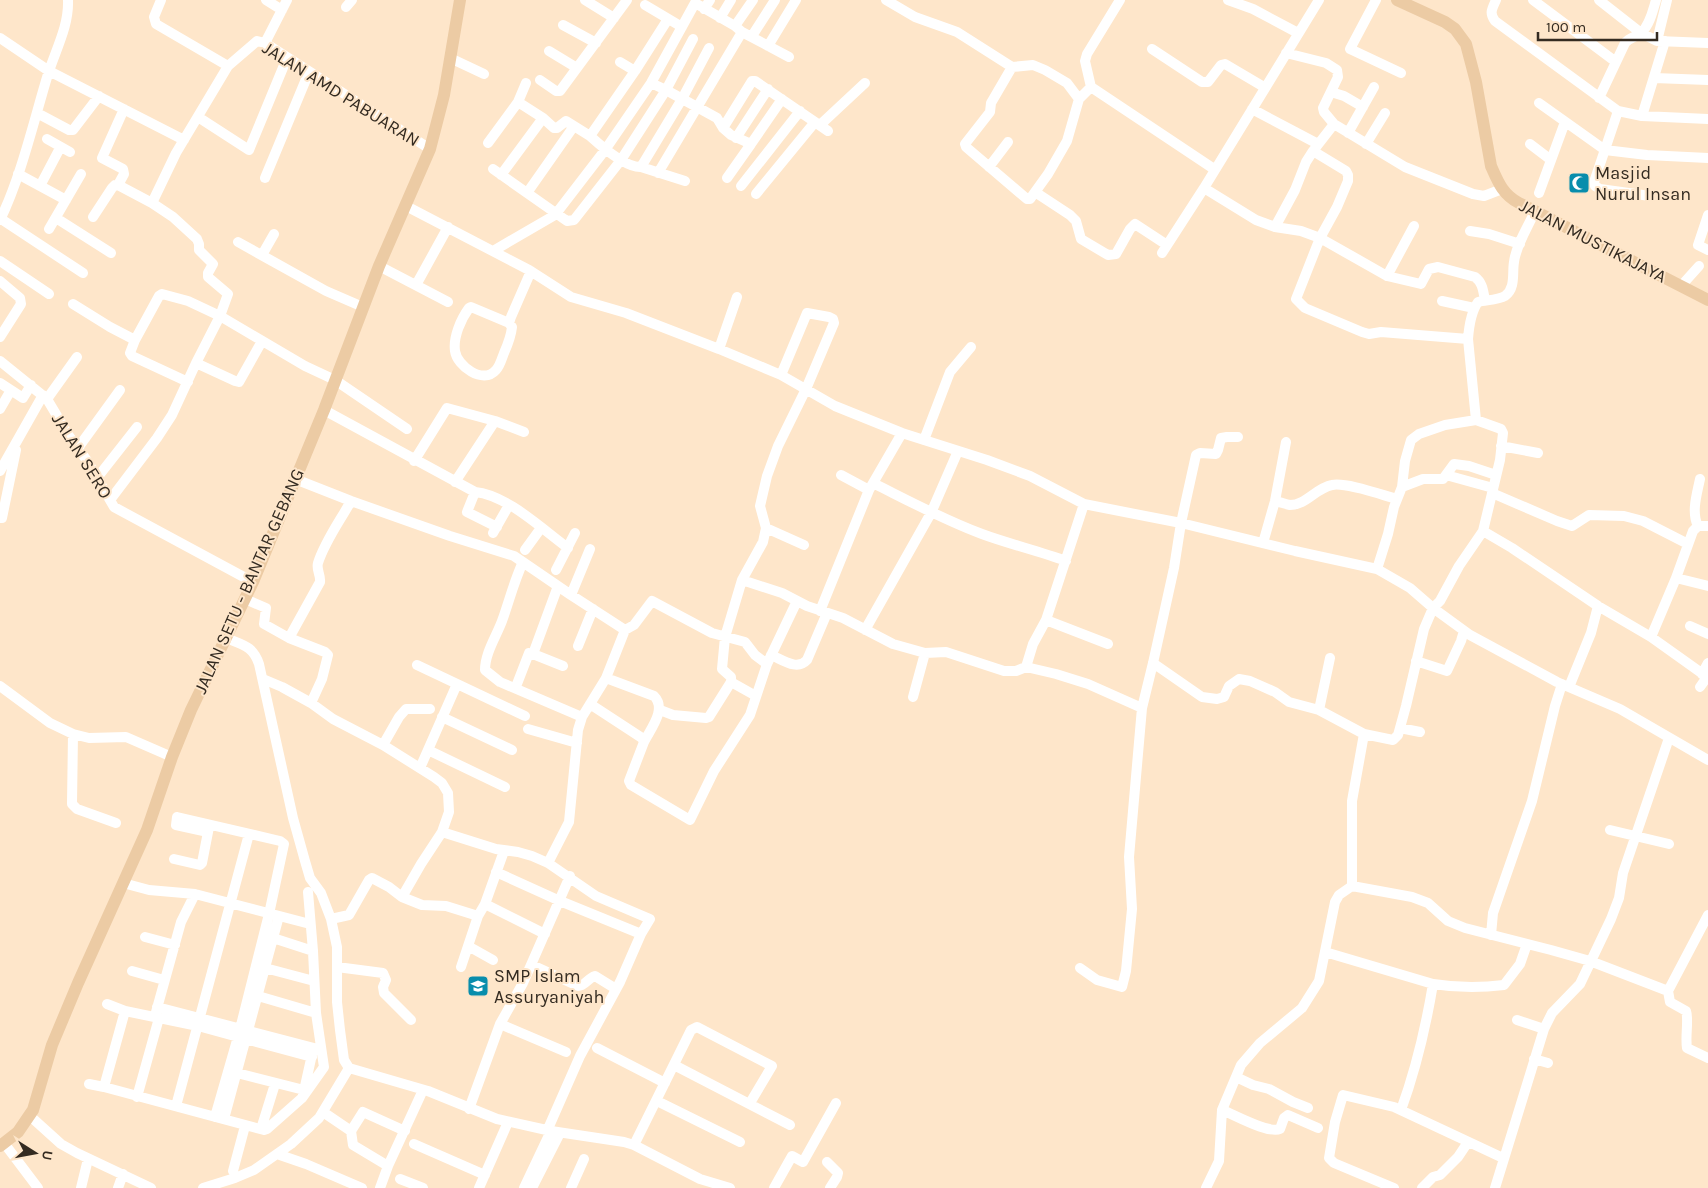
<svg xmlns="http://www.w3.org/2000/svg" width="1708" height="1188" viewBox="0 0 1708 1188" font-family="Karla,sans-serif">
<rect width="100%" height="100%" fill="#fee6ca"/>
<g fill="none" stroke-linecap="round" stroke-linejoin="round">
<path stroke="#fff" stroke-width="10" d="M161,0l-7,17 2,7 72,42
M266,0l16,10
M585,0l29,18
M886,0l29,17 42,15 55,35 21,-2 12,5 22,13 12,16
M1120,0l-33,54 -2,7 6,26 123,82
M1228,0l25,9 45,24
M1319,0l-115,188 52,32 19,7 26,4 19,7 67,38 34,8 8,-15 9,-2 37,10c8,6 8,14 10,23
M1376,0l-26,49 51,24
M1496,0c-4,9 -7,13 -1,21l123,90 24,5 66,3
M1533,0l83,62
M1599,0l42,33 16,8 51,2
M645,5l37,22
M346,7l6,-7
M704,9l6,-9
M720,18l11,-18
M563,25l33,18
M735,26l18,-26
M752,36l23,-36
M0,38l49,33 135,69
M1657,41l10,-41
M265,43l22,-43
M768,46l28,-46
M1152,49l50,33h6l13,-17 4,-1 39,23
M549,51l28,17
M1286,53l40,10 11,7 1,7 -15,31 1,4 10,12
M450,58l34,16
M620,62l15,9 -45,65c11,10 36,32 51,31l44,14
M1012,67l-21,36 -1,9 -25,32 1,3 61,52h3l18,-25 19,-33 12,-42 12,-12
M635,71l33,-52
M1654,78l54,2
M540,80l16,11h4l67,-91
M651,83l15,7 51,28 6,10 8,7 20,9 31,-45
M1331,92l13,4 19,11
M1599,98l26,-55c5,-6 11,-6 16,-10 9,-8 12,-23 15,-33
M518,102l25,16 11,10h3l9,-7 24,15
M1539,103l66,47 42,5 61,3
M124,109l-22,49 21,11 1,5 -6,11 34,18 21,14 24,22 2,5v6l14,14 -5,9v4l20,17 -8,22 85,50 30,14 72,49
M1252,109l66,35
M1618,111l-24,71 1,4 5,3 50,7
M37,113l32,17h4l26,-34
M1642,116l23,-75
M198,117l51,33 38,-92
M820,125l45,-42
M723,128l29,-47h3l73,50
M1348,133l26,-46
M736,138l32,-49
M47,139l23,13
M488,143l30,-41 8,-19
M1366,144l19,-31
M1530,144l21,16
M1313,151l33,20 2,4v6l-11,26 -17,31 -24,61 9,9 57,24 7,2 12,-2 87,7
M641,167l41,-68 27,-51
M989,167l19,-25
M493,169l74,52 7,-1 47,-60 45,-70 27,-51
M658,173l84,-141
M18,174l48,26
M501,175l42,-57
M265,178l44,-106
M727,178l24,-34
M40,186l20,-38
M741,186l59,-75
M1035,192l35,23 6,6 5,18 27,16 8,-1 14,-25 5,-5 32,21
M527,193l47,-67
M1539,193l26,-71
M756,194l59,-72
M152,203l24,-50 52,-87 29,-25 8,2 165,106
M406,206l123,64 42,27 55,16 93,36 62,26 54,31 67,27 85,27 43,16 54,28 97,19 114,28 82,18 33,19 23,20 37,27 87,47 63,27 88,51
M1708,215l-10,30 10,5
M93,217l19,-29 3,-3h3
M56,218l55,35
M1,219l82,54
M0,220c21,-43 34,-100 48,-146 8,-25 21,-48 20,-74
M1275,227l20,-37 11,-28 7,-11 21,-27 71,43 68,27 11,2 18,-7
M49,229l32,-55
M1470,231l19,3 31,10
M238,242l88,49 37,16
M493,251l62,-36 50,-65 46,-67 44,-80 40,23 7,6 47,25
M1162,253l42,-65
M262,255l12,-21
M0,261l49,33
M379,266l69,36
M1387,276l27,-50
M0,281l20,17 1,6 -21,33
M416,285l32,-58
M1681,286l18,-20
M1442,301l32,7
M73,304l37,23 25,13
M509,323l-38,-16 -2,1c-8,11 -16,29 -14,43 2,15 28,34 41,19 4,-4 6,-12 8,-17 4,-9 7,-16 8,-26l-3,-4 2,-6 20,-46
M719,349l18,-52
M0,361l47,38 22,37 19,26 26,45 139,75
M196,363l39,18 4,1 23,-41
M0,383l23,15 8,-13
M47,399l30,-42
M0,409l11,-19
M324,410l151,82c32,3 67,37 93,56
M924,440l26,-68 21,-25
M1501,446l37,7
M78,448l42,-58
M414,461l33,-53 48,13 29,11
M0,471l43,-76
M841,475l28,15
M1446,475l47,13
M97,478l40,-51
M295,479l56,22 99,35 64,20 57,39 54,35
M455,482l40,-61
M873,483c36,18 71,37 109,51 27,10 57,17 84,27
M1402,487l21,-8h20l11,-15 15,2 27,9
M475,492l-8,20 30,15
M1492,493l65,28 15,5 17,-11 35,1 19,5 45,23
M110,500l47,-62 15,-23 24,-52 24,-47 -32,-15 -26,-7 -3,2 -24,44 -5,13 2,3 56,26
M1275,501c5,1 10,3 15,4 16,0 26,-17 42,-20 14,-3 50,10 65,14
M0,518h2l14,-68
M1698,526c-7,-14 -1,-32 2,-47
M766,528l38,17
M1483,531l29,17 86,58
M493,533l16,-28
M1263,543l12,-42 11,-59
M525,550l16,-22
M523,562c-9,19 -14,40 -21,59 -6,16 -17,32 -17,49l15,12 82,35
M1377,569l11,-35 6,-27 8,-20 3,-26 6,-21 8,-6 26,-9 31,-5
M556,570l19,-37
M1676,578l32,8
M742,580l40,13 25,13 36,12 50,26 32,9 21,-1 58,19h12l10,-4 30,7 32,10 54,24
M571,595l19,-46
M245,599l21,9 -2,16 25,14 36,14 3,3 -6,24 -11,24
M820,611l49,-121 33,-57
M1046,620l62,24
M1690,626l18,8
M865,630l66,-117 27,-62
M1651,637l25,-59 17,-47 5,-5h10
M226,638c17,7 27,8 33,26l34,154 12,43 5,17 11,15 10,26 6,28v55l3,28 4,30 5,8 79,23 69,28 54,12 73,11 10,3 66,34 30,9
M289,638l31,-56c1,-7 -4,-12 -2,-19 7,-22 22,-42 33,-62
M578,646l15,-37
M533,654l30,12
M771,655c12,5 26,16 36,5l20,-47
M1416,661l31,10 14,-30 3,-10
M1153,663l49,34 15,2 7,-2 5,-11 10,-7 11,2 25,11 14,10 30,8 45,24 29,6 5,-5 8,-29 18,-77 9,-21 7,-7 19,-35 24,-35 17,-71 3,-27 -2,-4 -25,-9 -8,-81c1,-13 3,-27 10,-37 8,-2 20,-2 27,-6 11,-8 7,-23 9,-34 2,-17 14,-35 21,-51
M417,665l108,51
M1026,667l7,-23 13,-24 38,-116
M1702,674l6,-11
M606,678l48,18c13,13 -3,32 -10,46
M263,679l19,8 29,16 22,16 50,26 51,32 8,6 6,10 1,19 -7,20 54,17 22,3 14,4 16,7 48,33 54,23 -9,15 -21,48 -40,74 -33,75
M517,684l12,-31 4,1 25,-68
M0,686l50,37 23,11 16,4 37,-1 46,20
M1569,687l22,-54 7,-27 53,31 56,40 -7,10
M756,696l-25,-14v-5l-9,-8 3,-32 17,-57 21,-38 3,-14 -6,-22 7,-30 11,-30 28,-57 28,-66 -1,-4 -4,-2 -22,-4 -26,62
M913,697l12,-44
M590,704l52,34 2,4 -15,39 2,4 59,35 24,-49 36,-56 17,-51 30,-63
M660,710l13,5 33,3 3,-1 22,-35
M1319,710l11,-52
M442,717l70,33
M1400,728l20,4
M528,729l49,14
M73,734l-1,70 5,5 39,14
M383,745l16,-28 7,-8h24
M428,750l77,37
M420,768l37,-84
M1610,830l59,14
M208,832l-32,-7 1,-8 103,24 4,3 -15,70 -31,123 -23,80
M174,859l26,6 2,-2 7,-36
M548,863l21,-41 9,-92 4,-13 24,-39 19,-48 9,-5 18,-24 60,32 33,9 10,13 12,9
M496,872l64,29 81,33
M123,883l26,7 46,4 115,30
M1352,886l60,11 16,6 20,18 17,7 86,22 39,11 78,30
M308,892l5,59 3,62 8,54 -22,31 -35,31 -3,1 -160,-43 21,-76 73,15 114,31
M402,897l20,8 24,1 32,10 7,-12 19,-53
M485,904l60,30
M1708,915l-40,76 2,11 16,9c3,8 -1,26 1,37l21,10
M331,919l18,-4 20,-35 3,-2 17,9 13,10 19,-33 21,-32
M1491,935l2,-22 39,-112 23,-95 7,-22
M145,937l30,8
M273,938l40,13
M468,946l25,14
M1325,952l108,32c-7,42 -17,85 -32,126
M532,965l46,21c7,0 10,-8 17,-10l21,13
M337,967l46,6 3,7 -3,7 1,6 27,27
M461,967l17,-51
M265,968l49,13
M1080,968l17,12 25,7 4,-16 6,-62 -3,-52 13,-149 11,-45 21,-95 7,-45 15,-68 4,-2 16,1 2,-4 3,-12 6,-1h11
M132,971l32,9
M1433,984c25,4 47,4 71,1l16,-21 7,-20
M258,996l58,17
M107,1004l18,7
M157,1007l157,41
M156,1012l25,-90 14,-28
M1517,1020l27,9
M500,1024l66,28
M597,1048l68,35
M1534,1059l14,4
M674,1065l116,60
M237,1073l67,17
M1236,1077l17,8 16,4 24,13 15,6
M89,1084l15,3
M303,1095l10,-45
M137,1097l22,-79
M657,1101l83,41
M176,1106l73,-272
M469,1109l31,-85 23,-41 47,-107
M1222,1110c13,5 46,24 58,19l4,-11 4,-3 30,13
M323,1112l28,19
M30,1116l31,28 16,9 74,35
M224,1119l55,-203
M261,1129l14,-45
M4,1143l34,45
M414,1144l71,31
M634,1145l57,-115 6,-3 75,39 -22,37
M277,1154l29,10 56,24
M827,1162l11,11 -1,4 -7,11
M388,1166l-35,-21 -2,-14 12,-19 42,19
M233,1171l12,-45
M400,1179l23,9
M81,1188l7,-29
M118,1188l5,-14
M203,1188l32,-10 19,-8 37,-26 28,-26 30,-50
M380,1188l8,-22 35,-76
M479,1188l29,-66
M524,1188l27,-57
M532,1188l28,-55
M571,1188l13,-29
M774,1188l18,-32 11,6 33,-59
M1206,1188l13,-27 3,-51 19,-45 19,-22 42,-35 17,-27 16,-79 4,-7 13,-9v-85l12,-67
M1394,1188l-60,-25 -5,-5 6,-36 8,-27 51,12 109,51
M1422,1188l11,-11 7,-2 18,-18 10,-15
M1495,1188l49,-159 8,-16 28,-29 31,-65 8,-21 4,-25 46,-135"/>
<path stroke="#eccba4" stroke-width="12" d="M1397,0l48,22 10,7 11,15 10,38 15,84c7,16 12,29 28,37l189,97
M0,1146l18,-14 15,-22 19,-65 26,-62 69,-153 25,-73 19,-47 62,-128 71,-172 55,-144 51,-117 14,-54 16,-95"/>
</g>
<defs>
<g id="mosque-square" transform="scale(1.125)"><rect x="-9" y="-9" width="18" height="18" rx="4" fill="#088dac" stroke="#fee6ca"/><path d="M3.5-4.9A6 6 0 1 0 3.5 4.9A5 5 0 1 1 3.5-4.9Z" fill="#fff"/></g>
<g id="school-square" transform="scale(1.125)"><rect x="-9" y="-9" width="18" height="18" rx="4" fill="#088dac" stroke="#fee6ca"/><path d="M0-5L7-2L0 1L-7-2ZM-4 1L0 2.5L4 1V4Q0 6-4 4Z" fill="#fff"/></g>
</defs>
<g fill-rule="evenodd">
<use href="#mosque-square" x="1579" y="183"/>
<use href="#school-square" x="478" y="986"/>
</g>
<g text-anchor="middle" stroke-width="4" stroke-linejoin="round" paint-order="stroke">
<g font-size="18" fill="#342b21" stroke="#fee6ca">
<text transform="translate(341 94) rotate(32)" y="6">JALAN AMD PABUARAN</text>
<text transform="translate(1593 241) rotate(27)" y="6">JALAN MUSTIKAJAYA</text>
<text transform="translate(82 456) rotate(58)" y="6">JALAN SERO</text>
<text transform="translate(249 581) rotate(-66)" y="6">JALAN SETU - BANTAR GEBANG</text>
</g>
<g font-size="18" fill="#342b21" stroke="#fee6ca" text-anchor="start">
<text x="1595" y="179">Masjid<tspan x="1595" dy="21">Nurul Insan</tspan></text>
<text x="494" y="982">SMP Islam<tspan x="494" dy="21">Assuryaniyah</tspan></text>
</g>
</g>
<g transform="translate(35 1153) rotate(101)" stroke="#fee6ca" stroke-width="4" paint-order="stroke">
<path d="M0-4L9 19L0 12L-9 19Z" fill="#342b21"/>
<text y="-8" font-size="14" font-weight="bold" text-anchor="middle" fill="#342b21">U</text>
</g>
<path d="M1538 32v8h119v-8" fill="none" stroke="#342b21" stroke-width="2.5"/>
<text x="1546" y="32" font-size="15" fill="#342b21" stroke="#fee6ca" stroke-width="4" paint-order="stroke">100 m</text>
</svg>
